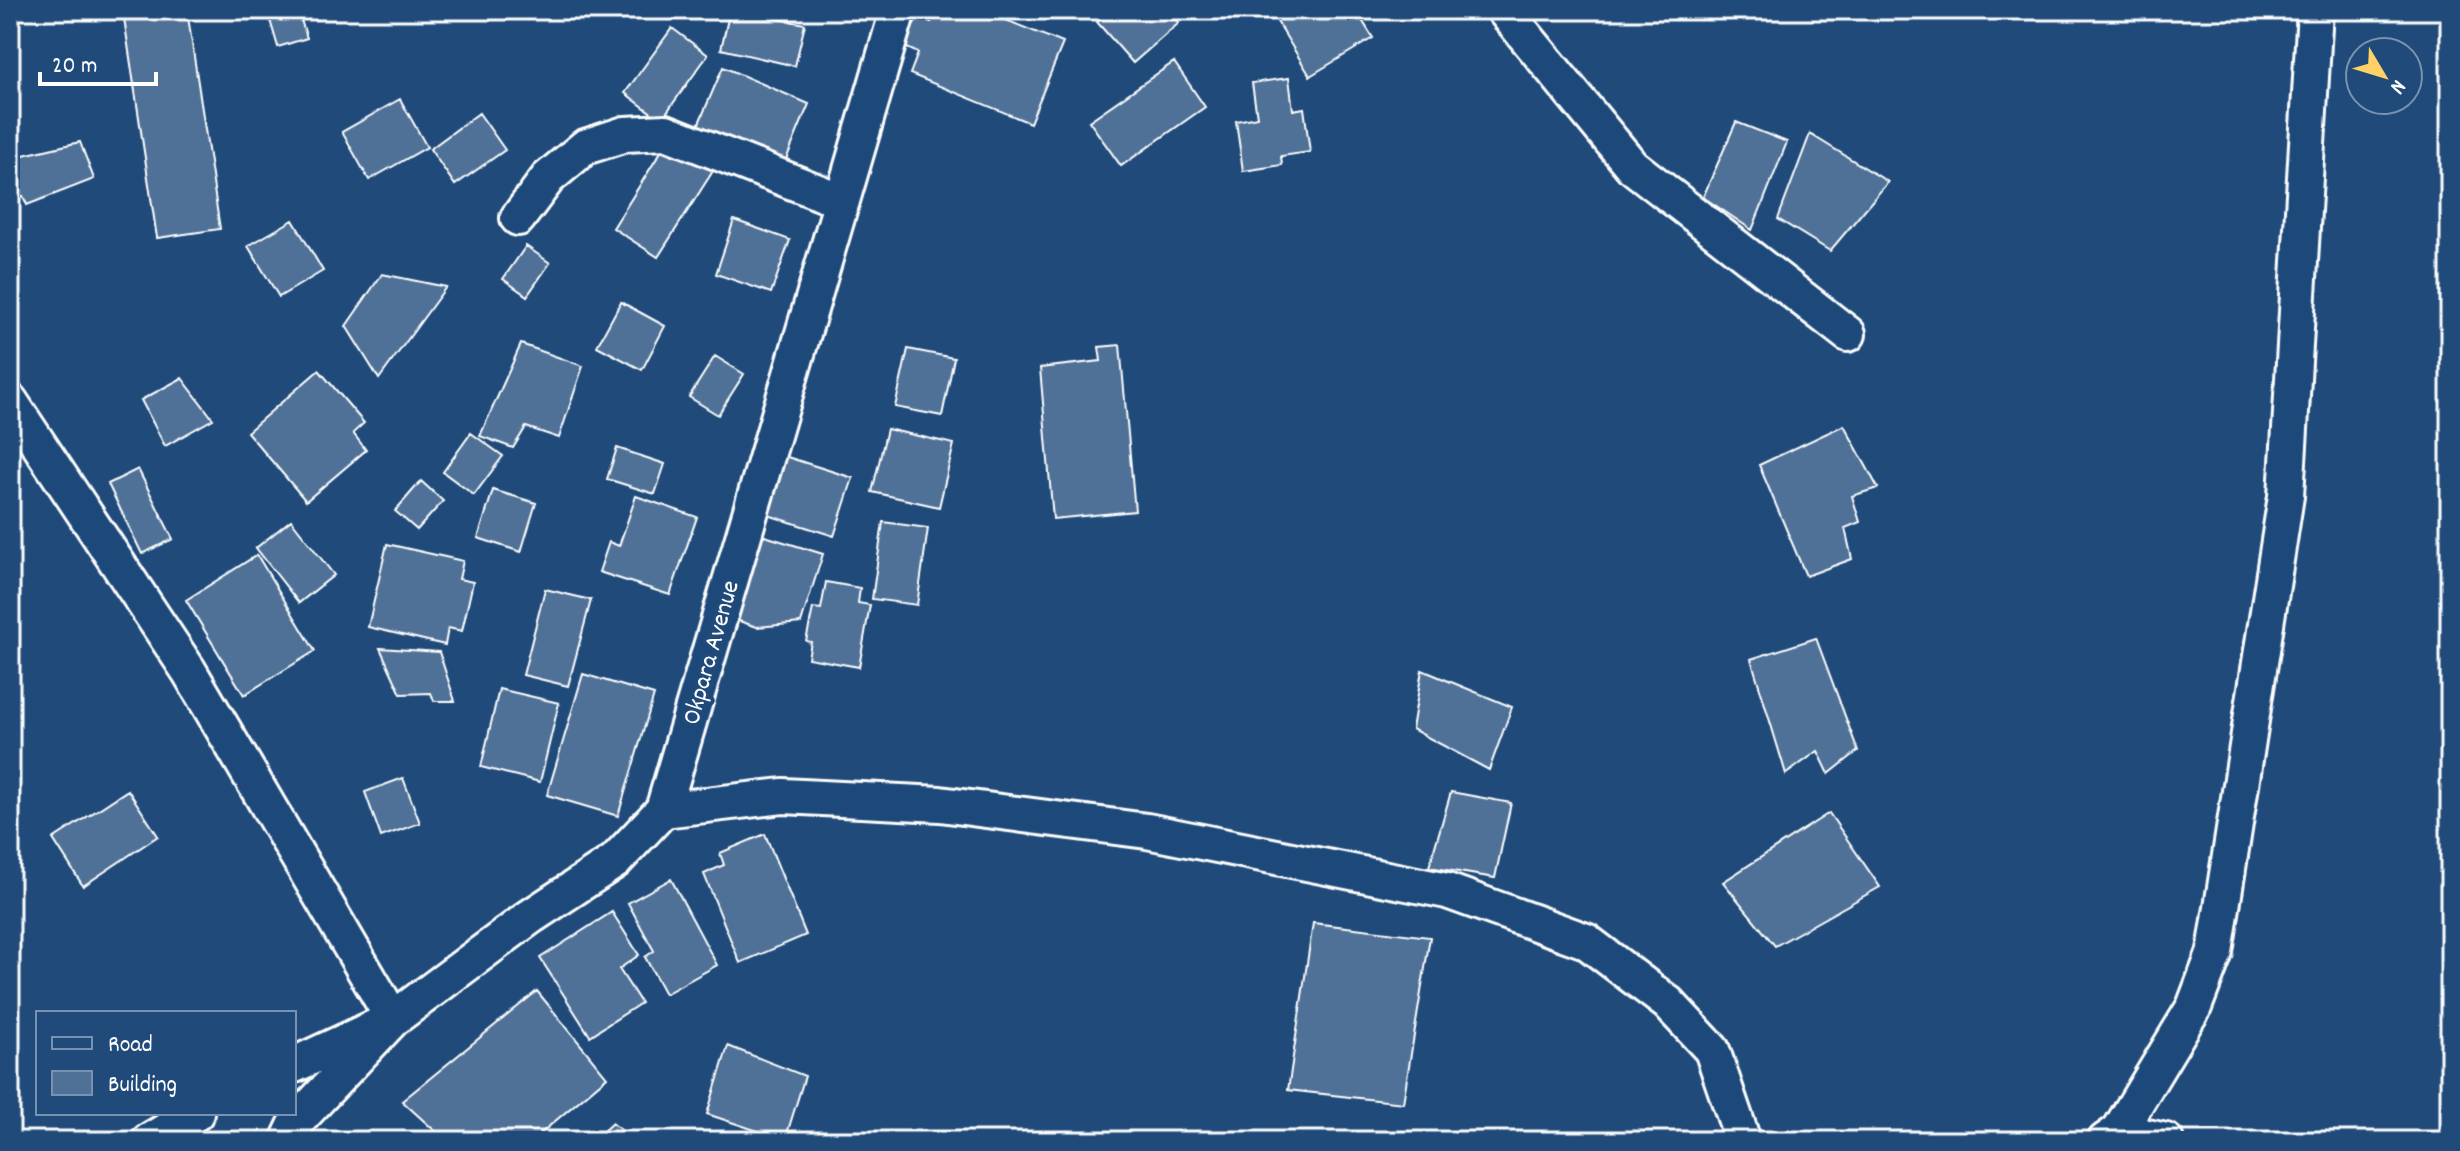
<svg xmlns="http://www.w3.org/2000/svg" width="2460" height="1151" viewBox="0 0 2460 1151" font-family="Dekko,sans-serif">
<rect width="100%" height="100%" fill="#1f4a7a"/>
<filter id="ink" filterUnits="userSpaceOnUse"><feTurbulence type="fractalNoise" baseFrequency=".0125" numOctaves="2"/><feDisplacementMap in="SourceGraphic" scale="16" xChannelSelector="R" yChannelSelector="G"/><feConvolveMatrix kernelMatrix="1 2 1 2 8 2 1 2 1" color-interpolation-filters="sRGB"/></filter>
<g filter="url(#ink)">
<path fill="#507197" stroke="#fff" stroke-width="2" d="M187,10l33,219 -63,9 -33,-220z
M267,10h40l2,7 -8,3 6,18 -29,9z
M730,10l75,14 -10,42 -74,-17z
M936,10h45l82,33 -33,80 -120,-49 8,-21 -13,-6 12,-30 14,5z
M1111,10h57l11,13 -46,40 -36,-41z
M1270,10h71l5,9 11,-7 16,26 -63,38z
M672,28l36,27 -47,65 -36,-27z
M1174,62l31,45 -84,59 -32,-45z
M723,67l86,37 -26,63 -87,-37z
M1289,78l4,32 11,-2 6,44 -29,4 1,9 -39,6 -7,-50 21,-4 -5,-34z
M400,99l27,48 -58,33 -27,-48z
M479,113l26,37 -50,35 -25,-36z
M1736,122l51,20 -35,88 -49,-33z
M1810,134l78,48 -58,69 -52,-32z
M80,142l14,37 -67,26 -4,-9 -13,3v-41z
M667,142l46,29 -55,86 -45,-29z
M293,220l30,51 -44,26 -31,-51z
M734,220l56,20 -19,53 -55,-19z
M526,246l24,17 -23,33 -24,-17z
M382,274l64,13 -67,92 -33,-53z
M621,302l44,24 -23,44 -45,-24z
M521,344l62,22 -24,72 -33,-11 -13,21 -33,-12z
M1120,345l15,166 -82,8 -13,-151 61,-7 -2,-14z
M908,349l46,9 -12,58 -47,-9z
M715,356l29,18 -26,41 -29,-18z
M319,370l45,53 -11,10 13,17 -60,51 -59,-69z
M182,378l31,41 -48,27 -24,-46z
M1844,425l34,63 -26,8 8,26 -15,6 7,31 -46,17 -47,-111z
M887,429l67,15 -15,63 -67,-15z
M471,433l32,23 -29,39 -31,-23z
M617,448l48,16 -10,30 -48,-15z
M784,456l69,22 -19,58 -69,-22z
M138,469l35,70 -31,15 -34,-70z
M421,481l22,20 -26,29 -22,-19z
M493,490l43,13 -15,49 -43,-14z
M636,496l61,21 -27,78 -71,-23 10,-30 10,4z
M291,520l43,55 -35,28 -43,-55z
M883,522l45,6 -11,77 -45,-6z
M755,533l68,21 -22,69 -44,4 -30,-10z
M387,544l76,17 -4,18 14,3 -11,49 -14,-3 -3,17 -77,-18z
M257,555l58,96 -71,44 -58,-95z
M826,582l34,6 -2,15 12,2 -11,62 -51,-9 3,-16 -5,-1 7,-33 8,1z
M545,589l46,11 -23,86 -45,-11z
M1816,638l42,113 -29,23 -11,-23 -32,23 -35,-115z
M380,648l59,4 16,49h-21l-3,-8 -30,1z
M1422,670l90,37 -23,63 -77,-41z
M583,674l71,21 -36,121 -71,-21z
M499,689l60,14 -19,79 -59,-15z
M403,778l17,45 -39,14 -16,-45z
M128,790l30,46 -75,50 -30,-47z
M1451,792l60,11 -16,75 -66,-11z
M1829,813l51,74 -105,59 -52,-64z
M765,834l41,101 -66,28 -36,-89 20,-9 -4,-12z
M671,879l46,86 -52,29 -20,-37 9,-6 -26,-48z
M612,912l27,43 -20,14 22,34 -51,33 -50,-78z
M1313,923l117,14 -27,166 -115,-13z
M537,991l70,86 -73,62 -88,2 -44,-40z
M728,1046l77,30 -20,64 -78,-26z
M612,1123l23,18h-43z"/>
<g fill="none" stroke-linecap="round" stroke-linejoin="round">
<g stroke="#fff" stroke-width="40">
<path id="street" d="M1504,10l128,156 216,168
M518,218l30,-40 37,-31 40,-13 41,-2 175,69
M10,401l179,270 204,348 -99,46
M663,810l120,-14 157,8 207,27 300,60 139,50 82,62 44,47 31,91
M2119,1131l75,-124 21,-55 71,-456 29,-486
M149,1141l47,-28
M288,1141l10,-21 95,-101 137,-102 85,-56 48,-51 235,-800
M2105,1141l14,-10 47,10"/>
</g>
<use href="#street" stroke="#1f4a7a" stroke-width="34"/>
</g>
</g>
<g text-anchor="middle" stroke-width="8" stroke-linejoin="round" paint-order="stroke">
<g font-size="26" fill="#fff" stroke="#1f4a7a">
<text transform="translate(709 652) rotate(-74)" y="9">Okpara Avenue</text>
</g>
</g>
<rect width="2460" height="1151" fill="none" stroke="#1f4a7a" stroke-width="40"/>
<rect x="20" y="20" width="2420" height="1111" fill="none" stroke="#fff" stroke-width="3" filter="url(#ink)"/>
<rect x="36" y="1011" width="260" height="104" fill="#1f4a7a" stroke="#7992af" stroke-width="2"/>
<rect x="52" y="1037" width="40" height="12" fill="#1f4a7a" stroke="#7992af" stroke-width="2"/>
<text x="108" y="1051" font-size="24" fill="#ffffff">Road</text>
<rect x="52" y="1071" width="40" height="24" fill="#507197" stroke="#7992af" stroke-width="2"/>
<text x="108" y="1091" font-size="24" fill="#ffffff">Building</text>
<g transform="translate(2384 76) rotate(128)"><circle r="38" fill="#1f4a7a" stroke="#7992af" stroke-width="2"/>
<path d="M0-6L14 30L0 20L-14 30Z" fill="#ffd166"/>
<text y="-12" font-size="22" font-weight="bold" text-anchor="middle" fill="#ffffff">N</text>
</g>
<path d="M40 72v12h116v-12" fill="none" stroke="#ffffff" stroke-width="4"/>
<text x="52" y="72" font-size="24" fill="#ffffff" stroke="#1f4a7a" stroke-width="6" paint-order="stroke">20 m</text>
</svg>
